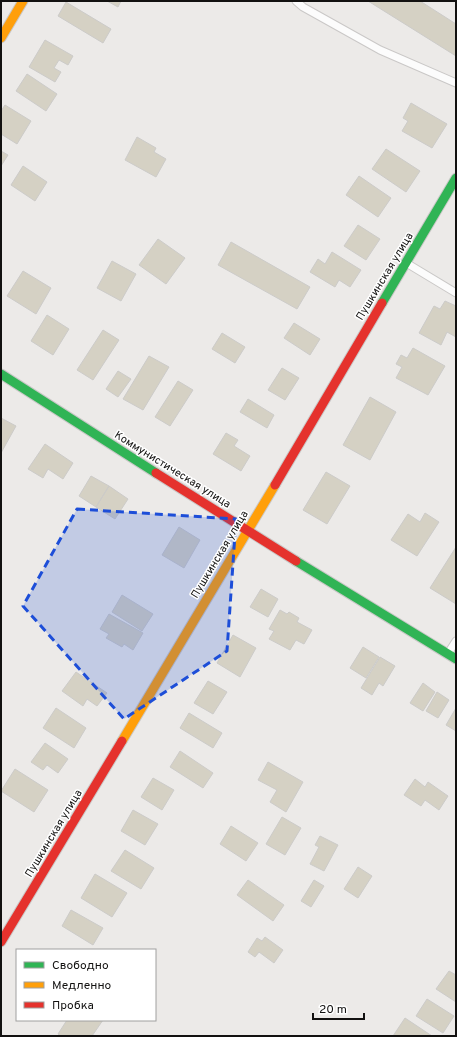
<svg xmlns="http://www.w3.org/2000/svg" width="457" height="1037" viewBox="0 0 457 1037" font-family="Overpass,sans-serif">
<rect width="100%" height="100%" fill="#eceae8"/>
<path fill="#d5d1c4" stroke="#cccbc9" d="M107,1h14l-3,6z
M368,1h52l36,23v32z
M66,2l45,27 -8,14 -45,-27z
M45,40l28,16 -5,9 -9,-5 -5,8 7,4 -6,10 -26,-15z
M27,74l30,20 -11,17 -30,-20z
M411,103l36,21 -15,24 -30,-17 6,-10 -5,-3z
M5,105l26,16 -14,23 -16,-10v-23z
M137,137l19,11 -2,4 12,7 -10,18 -31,-17z
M386,149l34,22 -14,21 -34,-23z
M1,151l7,4 -7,11z
M23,166l24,16 -12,19 -24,-16z
M359,176l32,22 -13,19 -32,-22z
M358,225l22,14 -14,21 -22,-14z
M158,239l27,19 -19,26 -27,-19z
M231,242l79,45 -13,22 -79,-44z
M332,252l29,18 -11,17 -11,-7 -4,7 -25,-15 8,-13 7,5z
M112,261l24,13 -15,27 -24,-13z
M23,271l28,17 -15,26 -29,-18z
M445,301l11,5v31l-9,-5 -6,13 -22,-12 15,-27 6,3z
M47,315l22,14 -16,26 -22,-14z
M294,323l26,16 -10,16 -26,-17z
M103,330l16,10 -26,40 -16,-10z
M222,333l23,14 -10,16 -23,-14z
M413,348l32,18 -17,29 -32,-17 6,-11 -6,-3 5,-9 6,3z
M149,356l20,11 -26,43 -20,-11z
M282,368l17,10 -14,22 -17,-10z
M118,371l13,8 -13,18 -12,-8z
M178,381l15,9 -23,36 -15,-9z
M370,397l26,15 -26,48 -27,-15z
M248,399l26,16 -7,13 -27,-16z
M1,418l15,8 -15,27z
M226,433l12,7 -4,6 16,10 -9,15 -28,-17z
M45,444l28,19 -10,16 -15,-10 -5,9 -15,-9z
M326,472l24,14 -23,38 -24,-14z
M91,476l18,10 -13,21 -17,-11z
M109,486l19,13 -13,20 -19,-12z
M425,513l14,9 -22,34 -26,-16 17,-26 12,8z
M179,527l21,13 -16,28 -22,-13z
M456,547v57l-26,-16z
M261,589l17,10 -10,18 -18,-10z
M122,595l31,19 -11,17 -30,-19z
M280,610l7,4 2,-2 10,6 -2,4 15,8 -8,14 -8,-4 -6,10 -21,-11 5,-8 -5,-2z
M109,614l34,19 -10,17 -9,-6 -2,3 -16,-9 3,-4 -9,-5z
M233,635l23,13 -16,29 -23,-14z
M363,647l16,10 -13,21 -16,-10z
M380,657l15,9 -12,20 -4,-3 -7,12 -11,-7z
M76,672l31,21 -10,13 -10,-7 -4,7 -21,-15z
M208,681l19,11 -14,22 -19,-11z
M423,683l12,9 -12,19 -13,-8z
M437,692l12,8 -11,18 -12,-7z
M56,708l30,20 -12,20 -31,-20z
M456,708v23l-10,-6z
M189,713l33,20 -9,15 -33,-20z
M45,743l23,16 -10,14 -11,-8 -4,5 -12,-8z
M180,751l33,22 -10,15 -33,-21z
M268,762l35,20 -17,30 -16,-10 7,-12 -19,-10z
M15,769l33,21 -14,22 -33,-21z
M153,778l21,12 -12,20 -21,-13z
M415,779l10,8 3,-5 20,14 -9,14 -14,-10 -4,6 -17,-11z
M133,810l25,14 -13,21 -24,-14z
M282,817l19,11 -16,27 -19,-11z
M231,826l27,17 -12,18 -26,-17z
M320,836l18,9 -14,26 -14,-7 9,-17 -4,-2z
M125,850l29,18 -13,21 -30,-18z
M358,867l14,9 -14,22 -14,-9z
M95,874l32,19 -15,24 -31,-19z
M248,880l36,25 -11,16 -36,-26z
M314,880l10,6 -13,21 -10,-6z
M71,910l32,18 -10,17 -31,-19z
M265,937l18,13 -9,13 -15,-11 -4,5 -7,-5 9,-14 5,3z
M449,971l7,4v27l-20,-13z
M427,999l27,17 -11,17 -27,-17z
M405,1018l27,18h-39z
M67,1020h36l-11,16h-31l-3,-2z"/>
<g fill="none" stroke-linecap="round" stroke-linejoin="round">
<g stroke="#cac8c7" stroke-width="9">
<path id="lane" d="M296,1l7,6 77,43 76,33
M408,264l48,29
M449,652l7,-11"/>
</g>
<g stroke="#cac8c7" stroke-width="11">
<path id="fast" d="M382,303l74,-125
M1,374l155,99
M296,561l160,98"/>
</g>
<g stroke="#cac8c7" stroke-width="11">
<path id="slow" d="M1,38l22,-37
M122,741l153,-256"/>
</g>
<g stroke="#cac8c7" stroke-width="11">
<path id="jam" d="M156,473l140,88
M275,485l107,-182
M1,942l121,-201"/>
</g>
<use href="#lane" stroke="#fcfcfc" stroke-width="7"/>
<use href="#fast" stroke="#30b455" stroke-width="9"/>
<use href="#slow" stroke="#ff9f0a" stroke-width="9"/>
<use href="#jam" stroke="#e5322d" stroke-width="9"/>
</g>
<path fill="#1d4ed8" fill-opacity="0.2" stroke="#1d4ed8" stroke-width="3" stroke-dasharray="8 5" stroke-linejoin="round" d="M77,509l159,10 -9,132 -103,68 -101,-113z"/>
<g text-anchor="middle" stroke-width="3" stroke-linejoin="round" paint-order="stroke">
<g font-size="11" fill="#121110" stroke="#fff">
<text transform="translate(384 276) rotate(-59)" y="4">Пушкинская улица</text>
<text transform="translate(173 469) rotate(32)" y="4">Коммунистическая улица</text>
<text transform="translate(219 554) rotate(-59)" y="4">Пушкинская улица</text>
<text transform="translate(53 833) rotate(-59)" y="4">Пушкинская улица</text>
</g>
</g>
<rect width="457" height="1037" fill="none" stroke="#121110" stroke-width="4"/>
<rect x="16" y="949" width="140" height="72" fill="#ffffff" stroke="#a0a09f"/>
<rect x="24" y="962" width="20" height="6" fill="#30b455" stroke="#a0a09f"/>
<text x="52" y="969" font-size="12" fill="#121110">Свободно</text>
<rect x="24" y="982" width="20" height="6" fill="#ff9f0a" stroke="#a0a09f"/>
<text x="52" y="989" font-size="12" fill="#121110">Медленно</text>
<rect x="24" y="1002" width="20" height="6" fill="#e5322d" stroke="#a0a09f"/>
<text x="52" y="1009" font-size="12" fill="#121110">Пробка</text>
<path d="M313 1013v6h51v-6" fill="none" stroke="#121110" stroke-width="2"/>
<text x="319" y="1013" font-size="12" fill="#121110" stroke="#ffffff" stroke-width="3" paint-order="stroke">20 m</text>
</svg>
